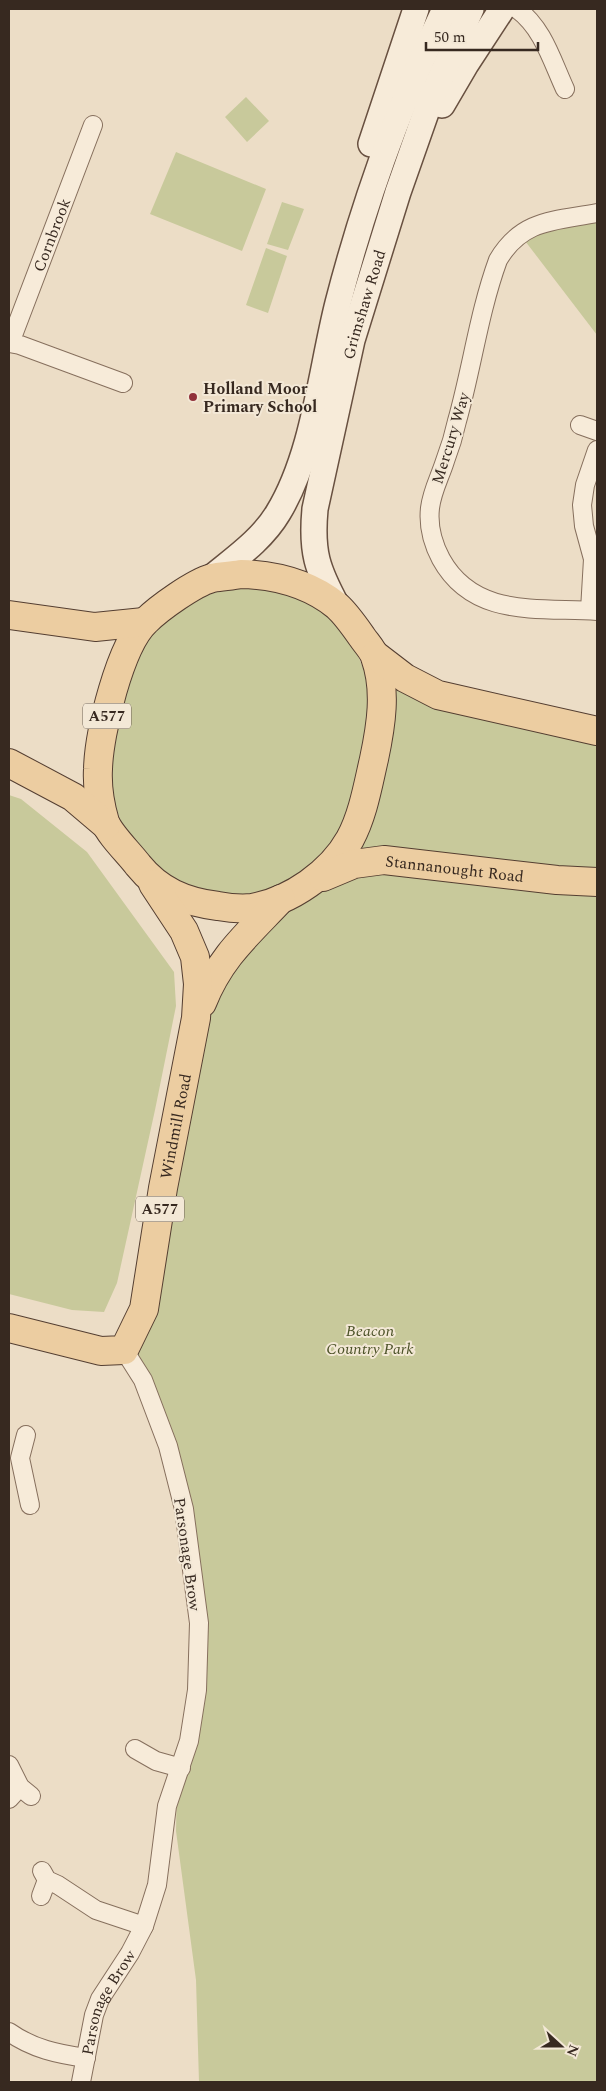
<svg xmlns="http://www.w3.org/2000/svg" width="606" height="2091" viewBox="0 0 606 2091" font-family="Spectral,serif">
<rect width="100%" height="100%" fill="#ecddc6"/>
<path fill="#c8c99b" d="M246,97l23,24 -22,21 -22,-25z
M176,152l90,37 -24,62 -92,-37z
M282,202l22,7 -16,41 -21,-6z
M597,213v122l-78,-102z
M266,248l21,8 -19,57 -22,-8z
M245,586c13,2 28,3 40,6 48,14 87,67 85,116 -1,16 -6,33 -9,49 -5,26 -8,55 -22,78 -27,46 -85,70 -136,55 -27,-8 -40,-18 -60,-38 -5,-6 -11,-11 -15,-17 -9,-16 -15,-33 -17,-51 -2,-27 10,-90 20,-115 5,-13 15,-29 23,-40 4,-5 12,-9 17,-14 27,-21 41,-24 74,-29z
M391,681l206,58v137l-243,-23z
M9,795l12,4 66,53 87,120 2,34 -21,104 -38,173 -13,29 -32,-2 -63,-16z
M354,864l243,18v1200h-398l-3,-102 -20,-149 1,-49 20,-92 -13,-181 -60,-159 72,-332 86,-120z"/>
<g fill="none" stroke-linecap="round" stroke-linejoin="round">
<g stroke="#866f5d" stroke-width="20">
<g id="minor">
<path d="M517,9c26,19 35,52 48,80"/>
<path d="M597,213c-42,8 -75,6 -99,47 -19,52 -26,108 -41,161 -3,14 -7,27 -12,40 -5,16 -13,30 -15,47 -2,18 3,36 11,51 33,60 99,48 156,52"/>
<path d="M9,343l11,2 103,38"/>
<path id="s1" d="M10,343l83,-218"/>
<path d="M580,425l17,6"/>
<path d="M590,610l3,-51 -9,-33 -2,-21 3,-20 12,-35"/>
<path d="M26,1435l-6,23 10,47"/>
<path d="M135,1749l21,12 25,7"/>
<path d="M9,1765l11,22 11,9"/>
<path d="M9,1799l11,-12"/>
<path d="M42,1871l5,9 11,5 38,25 48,16"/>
<path d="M41,1896l6,-16"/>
<path d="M9,2032c24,17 49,22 77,26"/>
<path id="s2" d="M81,2082l13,-67 6,-16 30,-46 14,-27 13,-41 10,-79 22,-65 8,-51 2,-67 -15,-114 -16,-63 -25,-66 -19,-30"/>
</g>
</g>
<g stroke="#685040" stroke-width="28">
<g id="secondary">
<path d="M442,105l24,-41 36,-55"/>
<path d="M371,144l45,-135"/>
<path d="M210,579c24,-20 52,-39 68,-66 36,-59 43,-143 60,-210 26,-101 62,-200 107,-294"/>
<path id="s3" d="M337,606c-20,-37 -26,-54 -22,-97l37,-169 46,-148 32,-91 41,-92"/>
</g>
</g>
<g stroke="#543e31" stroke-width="30">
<g id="primary">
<path d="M241,574c34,1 69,10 96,32 9,8 18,21 25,31 4,6 11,13 13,20 12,33 6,69 -1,102 -6,26 -11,56 -24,80 -19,34 -59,62 -98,69 -11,1 -23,0 -34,-2 -33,-4 -59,-15 -80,-41 -9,-12 -28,-30 -33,-43 -5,-17 -8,-35 -7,-53 1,-36 22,-124 48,-148 13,-13 48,-38 66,-43 9,-2 19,-2 29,-4z"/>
<path d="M9,615l86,12 49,-5"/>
<path d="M375,655l30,23 33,17 159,36"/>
<path d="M9,763l64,34 33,28"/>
<path id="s4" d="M323,877l31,-13 30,-4 173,20 40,2"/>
<path d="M202,1003c18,-46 46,-69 79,-104"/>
<path id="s5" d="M9,1328l92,23 23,-1 20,-41 19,-121 33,-170 2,-34 -3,-27 -11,-26 -31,-47"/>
</g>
</g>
<use href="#minor" stroke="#f7ebd9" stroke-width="18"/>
<use href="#secondary" stroke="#f7ebd9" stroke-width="25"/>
<use href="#primary" stroke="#eccda1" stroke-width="28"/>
</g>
<circle fill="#91313b" stroke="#f3e8d6" stroke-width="2" cx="193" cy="397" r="5"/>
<g text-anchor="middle" stroke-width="4" stroke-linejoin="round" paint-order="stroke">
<g fill="#f3e8d6" stroke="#6f6257" stroke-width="1">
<rect x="83" y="703.5" width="48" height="25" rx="4"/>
<rect x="136" y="1196.5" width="48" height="25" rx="4"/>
</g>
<g font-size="15" font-weight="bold" fill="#372920">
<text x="107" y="721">A577</text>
<text x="160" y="1214">A577</text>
</g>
<g font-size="16" fill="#372920" stroke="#f3e8d6">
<text dy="6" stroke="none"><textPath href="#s1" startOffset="116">Cornbrook</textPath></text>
<text dy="6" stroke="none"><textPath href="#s3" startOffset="312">Grimshaw Road</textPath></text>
<text transform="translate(450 438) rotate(-73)" y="6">Mercury Way</text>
<text dy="6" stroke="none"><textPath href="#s4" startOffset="135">Stannanought Road</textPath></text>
<text dy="6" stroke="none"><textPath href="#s5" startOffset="349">Windmill Road</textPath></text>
<text transform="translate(188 1554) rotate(82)" y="6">Parsonage Brow</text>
<text dy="6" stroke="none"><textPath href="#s2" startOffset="85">Parsonage Brow</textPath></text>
</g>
<g font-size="16" font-weight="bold" fill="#372920" stroke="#f3e8d6" text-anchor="start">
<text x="203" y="394">Holland Moor<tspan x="203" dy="18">Primary School</tspan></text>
</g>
<g font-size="16" font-style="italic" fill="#4c5228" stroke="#f3e8d6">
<text x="370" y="1336">Beacon<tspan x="370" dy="18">Country Park</tspan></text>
</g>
</g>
<rect width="606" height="2091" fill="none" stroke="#372920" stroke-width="20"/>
<g transform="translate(561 2046) rotate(111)" stroke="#f3e8d6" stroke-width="4" paint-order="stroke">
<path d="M0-4L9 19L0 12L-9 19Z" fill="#372920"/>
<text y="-8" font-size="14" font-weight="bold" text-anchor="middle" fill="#372920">N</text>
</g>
<path d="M426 42v8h112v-8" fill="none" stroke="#372920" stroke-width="2.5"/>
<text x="434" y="42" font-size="15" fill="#372920" stroke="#f3e8d6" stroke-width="4" paint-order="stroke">50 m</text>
</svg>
